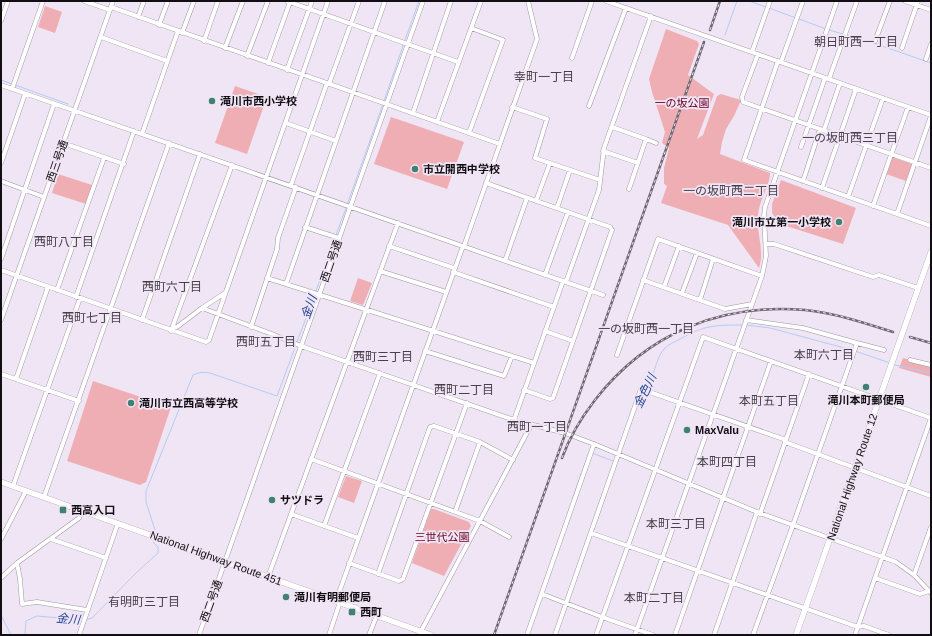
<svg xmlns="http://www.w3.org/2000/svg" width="932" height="636" viewBox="0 0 932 636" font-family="Arial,'Noto Sans JP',sans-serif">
<rect width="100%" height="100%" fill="#f0e5f4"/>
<path fill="#efaeb4" d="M45,6l17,6 -7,21 -17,-6z
M666,29l31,12 2,3 -11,31 26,19 -17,45 6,-4 14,-39 4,-2 20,6 -7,16 -8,13 -4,13 -2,12 50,19c0,13 -11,27 -12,42 -2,18 7,35 1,53l-31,-43 -67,-22 6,-17 -3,-2v-16l5,-20 -7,-5 3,-11 -13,-40 -3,-13z
M235,86l32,11 -20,57 -32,-11z
M391,117l73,25 -17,47 -73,-25z
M892,157l20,7 -6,17 -20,-7z
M58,174l34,11 -6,19 -34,-11z
M781,180l75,28 -13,36 -63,-20 -8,-11v-9z
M358,278l14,5 -9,22 -13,-4z
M903,358l28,7v12l-32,-9z
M93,381l78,26 -25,75 -6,3 -73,-24z
M346,476l16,5 -8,22 -16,-6z
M431,509h3l35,13 2,4 -27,50 -32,-13z"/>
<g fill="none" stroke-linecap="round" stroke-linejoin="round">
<path stroke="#b5ccf5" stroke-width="1" d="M749,1l17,6
M769,8l27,10
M799,19l27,10
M829,30l14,4
M725,35l12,-34
M846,35l33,10 52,18
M405,40l14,-39
M1,80l11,4
M15,85l53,19
M384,101l20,-58
M347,205l36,-101
M336,235l10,-27
M316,291l19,-53
M746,325l24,3 82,22
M297,342l18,-48
M855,351l35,12
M895,365l36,8
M648,390c5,-12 8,-32 16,-41 4,-5 11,-7 16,-10 25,-14 35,-14 63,-14
M640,396h5l2,-3
M592,453l21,8
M616,462h2l1,-5
M572,500l17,-48
M155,530l-9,-28v-11l47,-116c6,-3 10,-3 17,-2l67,23 19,-51
M1,615l10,20
M85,620l7,-2 44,-45 22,-20v-6l-5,-5
M25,635l1,-14 11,-5 45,4"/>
<g stroke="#9f95a2" stroke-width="5">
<path id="minor" d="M84,1l26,9
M287,1l171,61
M606,1l325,114
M905,1l26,9
M111,7l389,137
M138,17l6,-16
M1,21l7,-20
M159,25l9,-24
M182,33l12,-32
M101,37l66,24
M204,41l14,-40
M875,41l15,-40
M225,48l18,-47
M902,48l16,-47
M752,52l18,-51
M758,54l-16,43 1,5 188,66
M247,56l21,-55
M572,58l20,-57
M926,59l5,-15
M778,61l-34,99 187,66
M781,62l22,-61
M268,63l22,-61
M287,70l25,-69
M829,79l28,-78
M329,84l30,-83
M1,85l602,210
M12,89l31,-88
M589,106l37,-98
M512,107l35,12 -12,39 65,22
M413,113l38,-112
M437,122l44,-121
M286,123l50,18
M612,127l34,12 -17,50
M824,130l16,-47
M469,133l34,-93 -32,-12
M142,134l36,-103
M646,139l10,4
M63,143l61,21
M801,147l24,-69
M603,151l35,12
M1,163l24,-69
M1,181l43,16
M803,181l17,-52
M486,183l124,44 2,3 -59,168 -3,1 -26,-9
M291,185l36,-102
M822,188l34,-99
M848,197l35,-99
M536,201l14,-38
M873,206l35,-99
M557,208l13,-38
M897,214l34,-98
M305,227l34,11
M766,244h8l99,33 6,-2 39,13
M389,246l65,22
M464,246l73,-207 -9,-38
M1,259l53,-155
M505,261l22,-63
M1,270l205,72 3,-2 119,-339
M380,271l66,21
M453,272l101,35
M545,275l23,-63
M267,278l267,85
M643,280l82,29 27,-5
M566,282l33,-92 5,-42 47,-132
M286,284l99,-283
M664,287l15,-41
M57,290l47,-132
M682,293l15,-40
M76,297l58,-166
M700,300l13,-41
M202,308l70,26 29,12 213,74 51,13 29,11 163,68 139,50 18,13 17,18
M1,320l112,-319
M142,320l58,-166
M746,320l57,8 54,15 -64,182 -40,110
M251,327l26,-78 1,-11 18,-51
M172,328l5,-1 25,-19 23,-15
M171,331l61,-166
M545,331l28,10
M857,343l27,7
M425,351l79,25 8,-20
M617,355l41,-116 104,37
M910,360l21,5
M1,374l78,27
M16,379l32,-92
M514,420l49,-139
M785,442l146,54
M311,459l169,62 29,16
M13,486l67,-188
M44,497l125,-354
M455,512l25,-70
M291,514l67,24
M760,514l49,-140
M324,526l56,-153
M591,533l267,94 6,-1 25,9
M1,539l25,-48
M51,539l55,19
M17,563l3,16 2,25 15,-2 50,8
M349,563l50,18 4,-2 64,-176
M378,574l52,-147 4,-1 46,16 33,18
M914,575l17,-48
M268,577l130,-354
M1,578l16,-15 62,-45 3,-7
M875,578l45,16 9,-3
M542,594l60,23 51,18
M336,601l127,-355
M79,635l39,-112
M199,635l224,-634
M329,635l11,-33
M369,635l8,-20
M419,635l112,-210
M527,635l67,-191
M555,635l86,-246 145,51
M596,635l107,-298 228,81
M635,635l127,-359 4,-20 -2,-40 1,-9 72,-206
M675,635l96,-274
M714,635l43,-123
M855,635l76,-217"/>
</g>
<g stroke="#9f95a2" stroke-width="6">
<path id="highway" d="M1,482l430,153
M796,635l135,-383"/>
</g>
<use href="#minor" stroke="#fff" stroke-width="4"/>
<use href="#highway" stroke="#fff" stroke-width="5.5"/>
<g stroke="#6d6670" stroke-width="2.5">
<path id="rail" d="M710,30l10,-29
M910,337l21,6
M562,458c8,-22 19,-40 33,-58 52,-67 126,-97 210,-90 30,3 60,13 88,22
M494,635l210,-593"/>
</g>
<use href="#rail" stroke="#f0e5f4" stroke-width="1" stroke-dasharray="3" stroke-linecap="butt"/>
</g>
<g fill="#3f8274" stroke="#f0e5f4" stroke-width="1.5">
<circle cx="212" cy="101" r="4"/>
<circle cx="415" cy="169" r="4"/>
<circle cx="839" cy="222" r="4"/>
<circle cx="866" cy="387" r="4"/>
<circle cx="131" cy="403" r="4"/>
<circle cx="687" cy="430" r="4"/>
<circle cx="272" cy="500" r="4"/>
<rect x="59" y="506" width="8" height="8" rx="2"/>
<circle cx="286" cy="597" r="4"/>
<rect x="348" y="608" width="8" height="8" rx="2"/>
</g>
<g text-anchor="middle" stroke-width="3.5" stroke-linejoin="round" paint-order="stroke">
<g font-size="11" font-weight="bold" fill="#110e13" stroke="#f0e5f4" text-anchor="start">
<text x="220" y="105">滝川市西小学校</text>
<text x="423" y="173">市立開西中学校</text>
<text x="831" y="226" text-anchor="end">滝川市立第一小学校</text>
<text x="866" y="404" text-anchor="middle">滝川本町郵便局</text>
<text x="139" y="407">滝川市立西高等学校</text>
<text x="695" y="434">MaxValu</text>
<text x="280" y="504">サツドラ</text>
<text x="71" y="514">西高入口</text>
<text x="294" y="601">滝川有明郵便局</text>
<text x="360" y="616">西町</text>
</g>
<g font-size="11" fill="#6a0021" stroke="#f0e5f4">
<text x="682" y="107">一の坂公園</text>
<text x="442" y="541">三世代公園</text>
</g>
<g font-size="11" fill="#110e13" stroke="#f0e5f4">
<text transform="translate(57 161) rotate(-71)" y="4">西三号通</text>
<text transform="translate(331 261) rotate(-71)" y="4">西二号通</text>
<text transform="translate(852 477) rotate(-71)" y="4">National Highway Route 12</text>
<text transform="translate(216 558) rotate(20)" y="4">National Highway Route 451</text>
<text transform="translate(211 601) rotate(-70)" y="4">西二号通</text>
</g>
<g font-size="12" fill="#48404b" stroke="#f0e5f4">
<text x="856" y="46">朝日町西一丁目</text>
<text x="544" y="81">幸町一丁目</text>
<text x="850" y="142">一の坂町西三丁目</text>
<text x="731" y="195">一の坂町西二丁目</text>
<text x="64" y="246">西町八丁目</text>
<text x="172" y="291">西町六丁目</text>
<text x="92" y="322">西町七丁目</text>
<text x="646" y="333">一の坂町西一丁目</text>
<text x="266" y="346">西町五丁目</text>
<text x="824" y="359">本町六丁目</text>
<text x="383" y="361">西町三丁目</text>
<text x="464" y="394">西町二丁目</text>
<text x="769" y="405">本町五丁目</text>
<text x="537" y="431">西町一丁目</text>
<text x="727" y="466">本町四丁目</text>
<text x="676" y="528">本町三丁目</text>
<text x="654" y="602">本町二丁目</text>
<text x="144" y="606">有明町三丁目</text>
</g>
<g font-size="12" font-style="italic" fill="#1f4694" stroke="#f0e5f4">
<text transform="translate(309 307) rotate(-70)" y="4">金川</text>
<text transform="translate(645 391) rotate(-64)" y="4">金色川</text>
<text transform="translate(68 619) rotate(5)" y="4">金川</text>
</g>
</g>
<rect width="932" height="636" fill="none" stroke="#110e13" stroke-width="4"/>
</svg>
